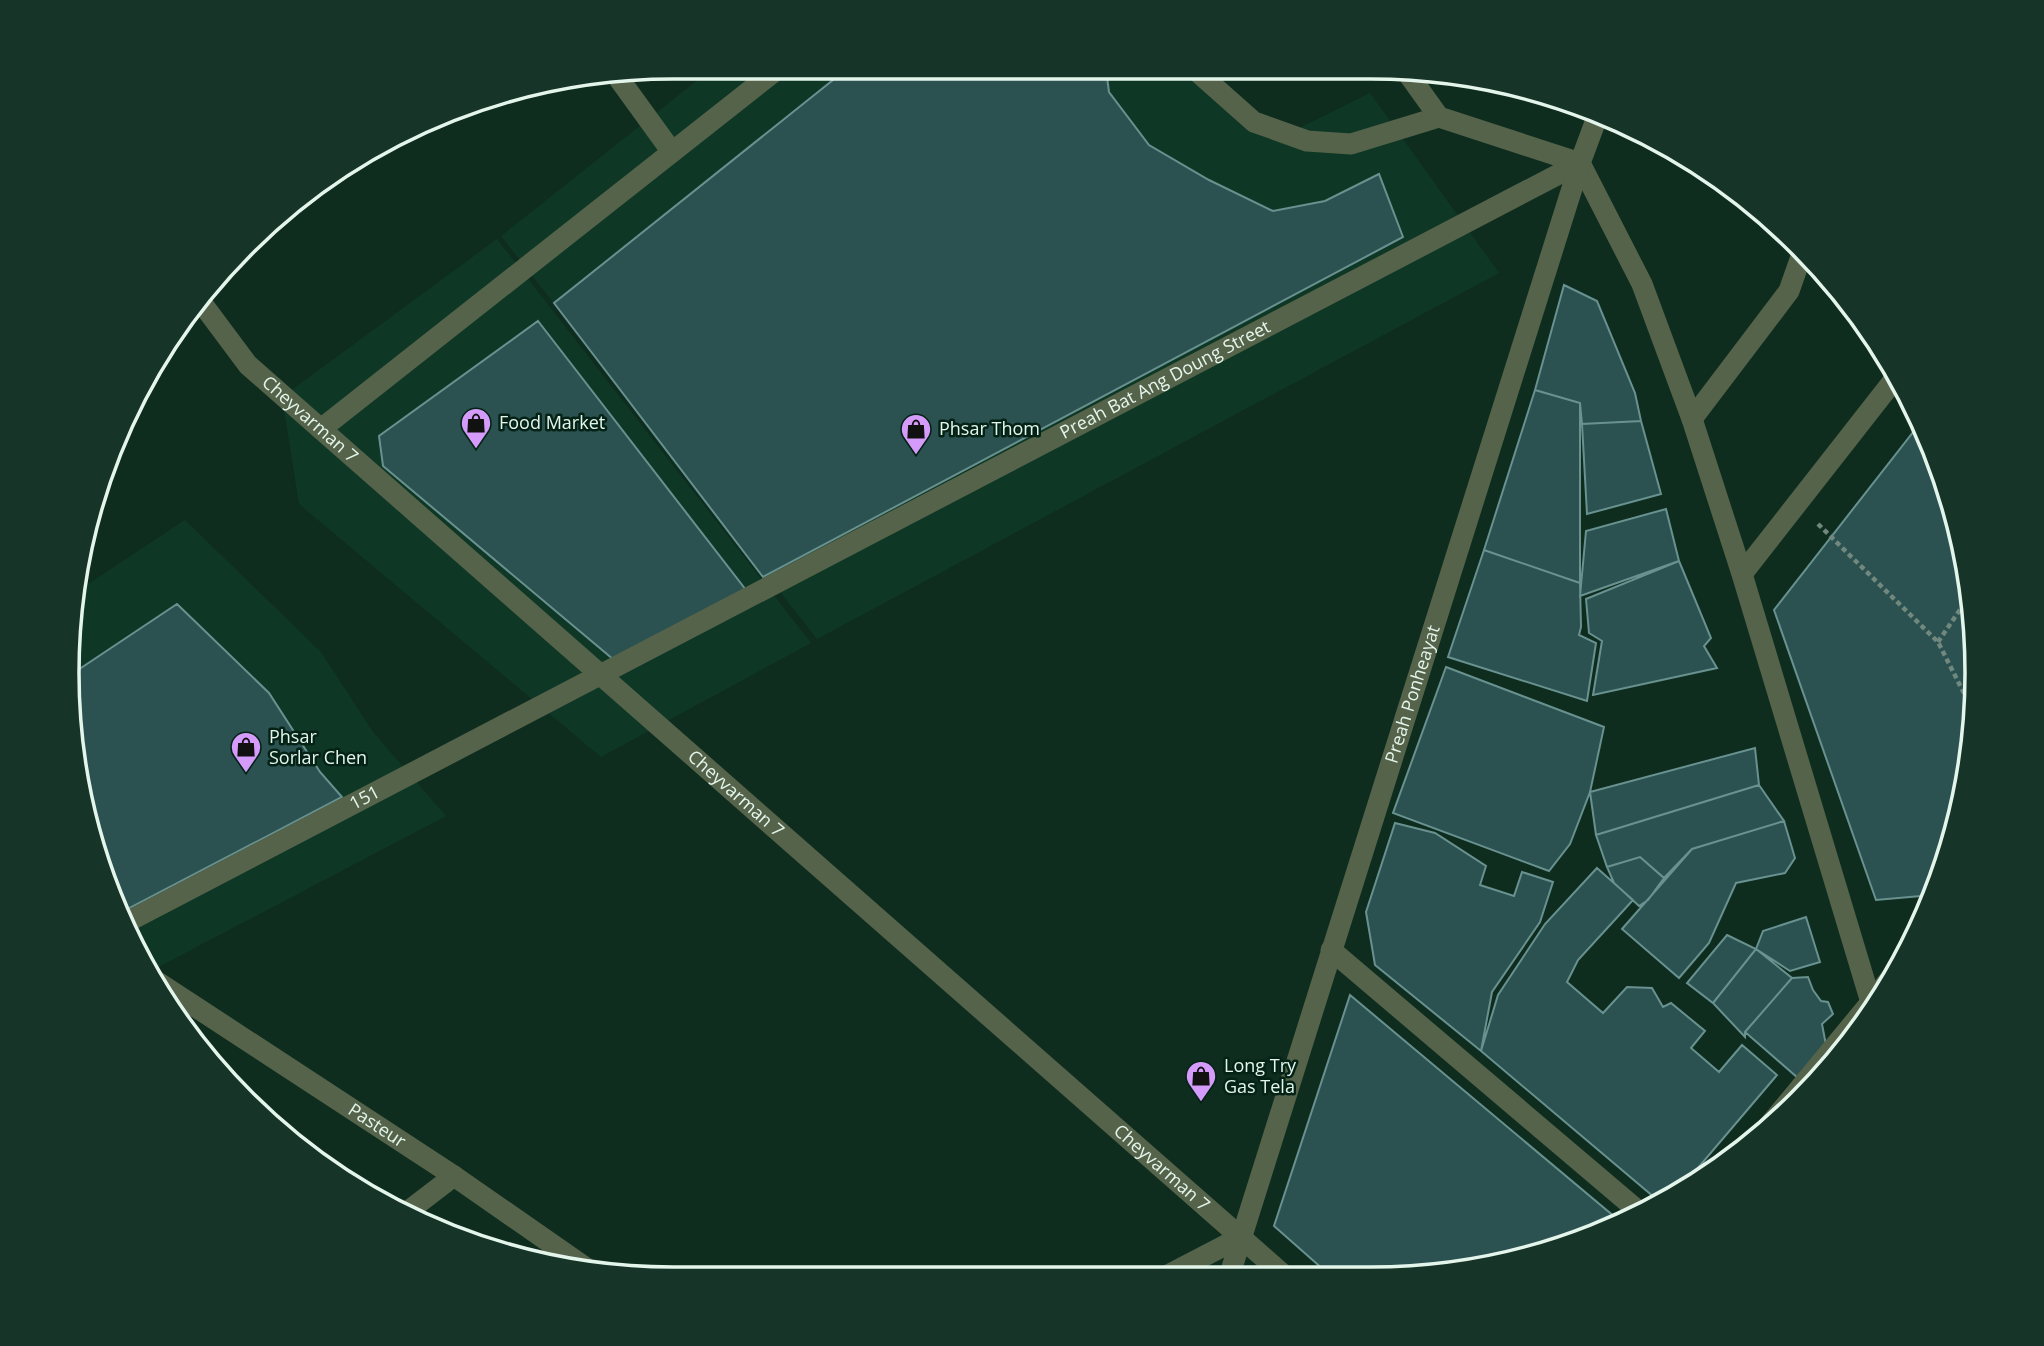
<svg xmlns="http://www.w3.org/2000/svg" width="2044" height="1346" viewBox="0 0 2044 1346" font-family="'Open Sans',sans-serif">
<rect width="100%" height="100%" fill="#0e2d1f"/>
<path fill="#0f3726" d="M714,67l474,3 94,61 19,-4 69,-34 129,180 -682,366 -316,-403z
M497,239l314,404 -210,114 -302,-253 -17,-107z
M185,520l136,132 52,80 73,84 -295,155 -64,-141 -19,-196 8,-42z"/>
<path fill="#2b5251" stroke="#68918f" stroke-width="2" d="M848,68l258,1 3,23 40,53 60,35 64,31 52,-10 54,-27 24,63 -640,340 -209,-274z
M1564,285l33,16 38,92 6,28 -59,3 -2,-21 -45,-13z
M538,321l208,269 -126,75 -237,-199 -4,-30z
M1535,390l45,13v180l-96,-33z
M1641,421l20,73 -74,20 -5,-90z
M1921,422l36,94 19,117 -4,119 -25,109 -26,35 -45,4 -102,-290z
M1666,509l13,52 -99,35 6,-65z
M1484,550l96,33 1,44 -2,8 17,8 -9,58 -139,-44z
M1679,561l32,77 -7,8 13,22 -124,27 9,-54 -13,-8 -3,-34z
M177,604l92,89 51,79 22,25 -218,114 -37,-81 -15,-156z
M1446,667l158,60 -14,65 -20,52 -21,27 -156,-58z
M1755,748l4,37 -163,50 -6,-43z
M1759,785l25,36 -92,28 -28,29 -24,-21 -33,10 -11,-32z
M1784,821l11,37 -10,15 -49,10 -27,60 -30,35 -57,-49 70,-80z
M1395,823l40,10 51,33 -6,19 34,11 8,-24 31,10 -13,40 -48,70 -11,59 -106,-86 -9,-53z
M1640,857l24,21 -16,22 -9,6 -25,-23 -7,-16z
M1597,868l36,32 -55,60 -11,22 36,31 24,-26 25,1 11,19 8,-4 34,28 -14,17 28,24 23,-27 35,30 -102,120 -14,8 -180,-152 17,-56 47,-71z
M1806,917l14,45 -30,9 -34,-22 7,-18z
M1727,935l29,14 -43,54 -26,-20z
M1756,949l36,29 -47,54v5l-32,-34z
M1808,977l5,13 8,11 7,1 5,12 -11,10 4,21 -28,33 -53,-46 47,-54z
M1350,995l272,228 -94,36 -118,19h-77l-59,-52z"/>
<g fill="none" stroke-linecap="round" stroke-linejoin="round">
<path stroke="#70887d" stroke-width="4.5" stroke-dasharray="5 3.5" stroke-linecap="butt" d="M1818,524l120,118 36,71
M1938,642l32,-47"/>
<g stroke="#546349" stroke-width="21">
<path d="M1197,70l4,5 53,47 53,19 44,3 88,-27"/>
<path d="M1406,71l33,46 141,46"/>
<path d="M617,76l55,76"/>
<path d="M1580,163l62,121 50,135 50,155 131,435"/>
<path id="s1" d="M198,298l50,67 1039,913"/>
<path d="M1692,419l97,-128 14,-40"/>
<path d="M321,429l459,-362"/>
<path d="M1742,574l155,-198"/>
<path id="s2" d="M129,921l1451,-758"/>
<path d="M1331,950l312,265"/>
<path id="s3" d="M156,981l298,195 141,98"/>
<path d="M1762,1134l138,-167"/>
<path d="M407,1212l47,-36"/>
<path d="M1164,1277l77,-40"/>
<path id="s4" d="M1229,1277l351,-1114 19,-51"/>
</g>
</g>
<defs>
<g id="shop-pin" transform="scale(1.575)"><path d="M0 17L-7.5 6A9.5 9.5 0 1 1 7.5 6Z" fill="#d59bfb" stroke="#042316"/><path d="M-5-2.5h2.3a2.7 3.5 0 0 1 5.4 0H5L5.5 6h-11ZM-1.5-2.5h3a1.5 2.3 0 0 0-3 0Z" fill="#111"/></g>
</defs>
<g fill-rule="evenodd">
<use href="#shop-pin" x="476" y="423"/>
<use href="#shop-pin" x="916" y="429"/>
<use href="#shop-pin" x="246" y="747"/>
<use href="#shop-pin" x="1201" y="1076"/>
</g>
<g text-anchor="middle" stroke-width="5" stroke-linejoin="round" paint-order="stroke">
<g font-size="18" fill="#e4f5ec" stroke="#042316">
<text dy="6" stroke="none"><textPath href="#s2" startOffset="1169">Preah Bat Ang Doung Street</textPath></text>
<text dy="6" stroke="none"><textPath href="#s1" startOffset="166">Cheyvarman 7</textPath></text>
<text dy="6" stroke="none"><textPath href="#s4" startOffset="611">Preah Ponheayat</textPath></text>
<text dy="6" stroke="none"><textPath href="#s1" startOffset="733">Cheyvarman 7</textPath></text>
<text dy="6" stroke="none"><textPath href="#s2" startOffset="266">151</textPath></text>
<text dy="6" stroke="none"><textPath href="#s3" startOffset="264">Pasteur</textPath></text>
<text dy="6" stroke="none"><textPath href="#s1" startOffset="1300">Cheyvarman 7</textPath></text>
</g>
<g font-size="18" fill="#e4f5ec" stroke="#042316" text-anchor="start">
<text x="499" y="429">Food Market</text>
<text x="939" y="435">Phsar Thom</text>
<text x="269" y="743">Phsar<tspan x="269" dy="21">Sorlar Chen</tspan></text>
<text x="1224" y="1072">Long Try<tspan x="1224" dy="21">Gas Tela</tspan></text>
</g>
</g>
<path d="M0 0H2044V1346H0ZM673 79H1371A594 594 0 0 1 1965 673V673A594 594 0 0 1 1371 1267H673A594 594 0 0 1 79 673V673A594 594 0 0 1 673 79Z" fill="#163427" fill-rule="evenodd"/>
<path fill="none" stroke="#e4f5ec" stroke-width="3.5" d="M673 79H1371A594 594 0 0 1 1965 673V673A594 594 0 0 1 1371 1267H673A594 594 0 0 1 79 673V673A594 594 0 0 1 673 79Z"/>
</svg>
